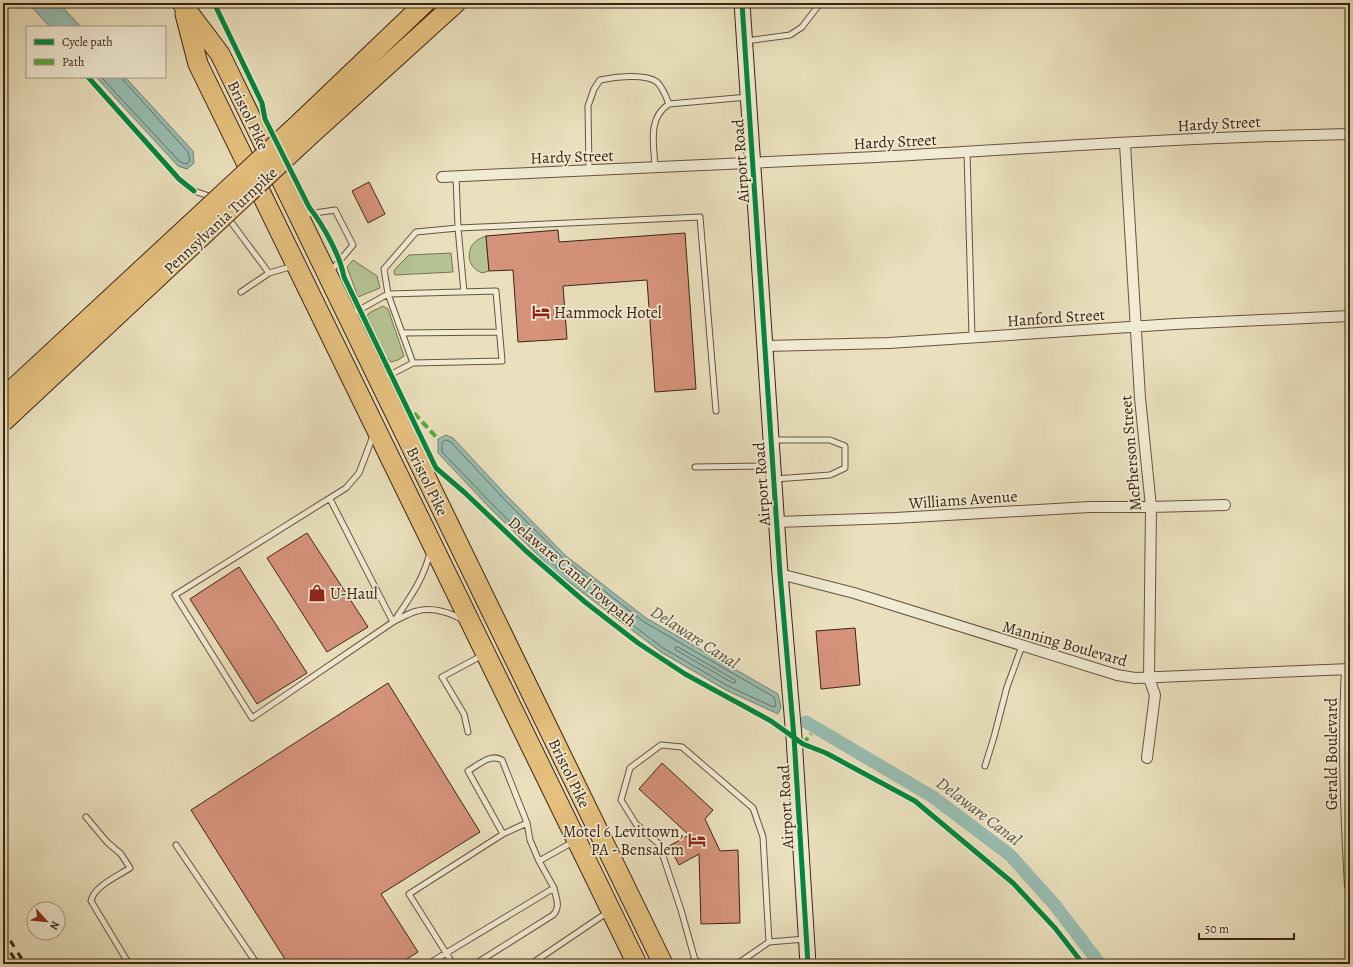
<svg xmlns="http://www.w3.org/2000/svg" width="1353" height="967" viewBox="0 0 1353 967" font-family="Alegreya,serif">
<rect width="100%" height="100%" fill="#eae0bd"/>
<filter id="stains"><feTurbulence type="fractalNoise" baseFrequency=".005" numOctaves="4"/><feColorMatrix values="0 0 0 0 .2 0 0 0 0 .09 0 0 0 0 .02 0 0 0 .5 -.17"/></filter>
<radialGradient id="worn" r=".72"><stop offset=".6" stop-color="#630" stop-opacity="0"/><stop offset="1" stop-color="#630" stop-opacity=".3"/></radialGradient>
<path fill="#b5c292" stroke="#787352" d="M486,236l3,35 -7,2c-10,-4 -15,-13 -12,-23 1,-3 2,-6 5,-8 3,-3 8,-5 11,-6z
M451,253l2,19 -58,3 -1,-3 1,-3 14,-14z
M353,260l24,16 3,12 -22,9 -11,-30z
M383,306l5,3 16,47 -6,4 -7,2 -5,-5 -19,-41 2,-3z"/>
<path fill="#98bdb2" stroke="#738072" d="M28,3h31l22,24h-31z
M96,77h29l68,74 1,12 -7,6 -9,-3z
M446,435l7,3 54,58 59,60 80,62 132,76 3,13 -3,7 -52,-24 -65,-38 -108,-82 -64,-63 -51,-54v-14z"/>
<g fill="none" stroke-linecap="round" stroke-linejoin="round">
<path stroke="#6a7062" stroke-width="1" d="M101,77l79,85 7,2 3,-4 -2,-8 -64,-71 -1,-4
M446,440l5,2 53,57 60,60 80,63 130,75 2,9 -3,1 -45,-21 -65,-38 -107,-81 -64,-63 -50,-52v-9z
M676,647h2l57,33 1,2 -2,1 -3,-1 -55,-32z"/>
<path stroke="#98bdb2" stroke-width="13" d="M806,722l127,75 77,58 44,49 46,60"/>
</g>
<path fill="#d6937c" stroke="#3b2412" d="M369,182l16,32 -17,9 -16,-32z
M558,230l1,12 126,-9 11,156 -41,3 -8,-112 -84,6 4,53 -49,3 -5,-72 -24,1 -3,-35z
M307,533l61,94 -41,25 -60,-94z
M239,567l68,106 -50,31 -67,-105z
M855,628l5,57 -39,4 -5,-58z
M388,683l92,149 -99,62 37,58 -19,12h-111l-97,-154z
M662,763l51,47 -8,9 15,32 18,-1 2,73 -39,1 -2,-70 -20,11 -10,-19 20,-11 -50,-46z"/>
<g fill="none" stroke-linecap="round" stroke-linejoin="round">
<g stroke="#67533d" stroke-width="7">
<path id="lane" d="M746,41l44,-6 12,-8 16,-21v-3
M967,152l5,185
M655,167c-1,-22 -8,-49 14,-63l79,-7
M589,170l-1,-64 6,-17 6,-9c14,-3 45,-7 57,2 6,6 9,14 12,22
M456,176l2,52 242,-11 16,194
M194,191l18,6
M302,215l33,-5 18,35 -23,27
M228,218l41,55
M496,291l6,70 -89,2 -25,-69z
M241,292l28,-19 24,-7
M350,315l38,-21 -4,-25 32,-37 42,-4 6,64
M402,333l97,-1
M382,379l31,-16
M373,436l-14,37 -13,15 -171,107 77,123 141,-96c8,-4 16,-9 24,-11 14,-4 33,1 46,9
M772,440h58l15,6v22l-15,7 -55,4
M695,467l77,-1
M330,499l63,123
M394,621c15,-22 30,-42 36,-69
M468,732l-4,-18 -22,-37 41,-22
M985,766l9,-29 13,-50 15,-41
M86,817l21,25 14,12 9,14c-12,8 -36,18 -39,33l38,63
M176,845l81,119
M539,861l34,-19
M428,964l126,-76 -15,-27 -9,-21 -3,-17 -25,-63c-11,-7 -24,5 -34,11l35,63
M453,964l-44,-70 94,-60 24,-11
M475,964l78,-49c8,-8 3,-17 1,-27
M531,964l77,-52
M687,964l8,-4
M704,964l-9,-4 -14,-50 -22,-66 -23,-20 -15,-24 9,-32 31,-23 21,2 71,61 10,29 6,105 36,-3
M737,964l32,-22"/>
</g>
<g stroke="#67533d" stroke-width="12">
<path id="street" d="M1125,144l15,254 11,109 -2,171 6,17 -8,63
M442,177c145,-8 289,-12 434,-20 158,-9 316,-20 474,-23
M765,346l124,-3 286,-19 175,-8
M777,522l118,-4 195,-11h61l74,-2
M780,574l74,19 263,82 18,3 215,-9
M1347,670c-4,72 -1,144 3,216"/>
</g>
<g stroke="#3b2412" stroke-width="17">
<path id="secondary" d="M742,3l38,571 14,163 14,227"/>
</g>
<g stroke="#3b2412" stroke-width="21">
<path id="highway" d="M183,5l37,49 443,910
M185,14l13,50 439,900
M294,128l131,-125
M305,140l151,-137"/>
</g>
<use href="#lane" stroke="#f1ebd4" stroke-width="5"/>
<use href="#street" stroke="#f1ebd4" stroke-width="10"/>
<use href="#secondary" stroke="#f1ebd4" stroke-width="15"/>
<use href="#highway" stroke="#e5c07e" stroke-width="19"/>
<path stroke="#3b2412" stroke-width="3" stroke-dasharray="7 7" stroke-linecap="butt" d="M3,929l22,35
M3,941l15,23
M3,956l5,8"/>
<g stroke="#3b2412" stroke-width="21" stroke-linecap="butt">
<path id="highway-bridge" d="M3,398l291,-270
M3,422l302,-282"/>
</g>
<use href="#highway-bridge" stroke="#e5c07e" stroke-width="19"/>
<path stroke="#55aa42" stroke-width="4" stroke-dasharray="8 4" stroke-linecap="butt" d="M414,413l24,26
M803,744l8,-10"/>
<g stroke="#f1ebd4" stroke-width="8">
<path id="cycleway" d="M214,3l48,100 3,16 44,88c14,18 31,48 35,70l92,191 28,24 62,59 59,51 53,41 47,31 86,47 32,23 23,9 89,48 98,82 42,45 28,36
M742,3l38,571 14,163 14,227
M88,77l91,102 15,12"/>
</g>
<use href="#cycleway" stroke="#00873e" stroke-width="5"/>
</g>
<defs>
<g id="hotel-bare" transform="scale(1.38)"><path d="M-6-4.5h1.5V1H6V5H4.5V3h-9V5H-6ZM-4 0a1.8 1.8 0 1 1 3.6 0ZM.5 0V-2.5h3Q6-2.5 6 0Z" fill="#8f2418" stroke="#f1ebd4" stroke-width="2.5" paint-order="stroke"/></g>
<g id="shop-bare" transform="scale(1.38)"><path d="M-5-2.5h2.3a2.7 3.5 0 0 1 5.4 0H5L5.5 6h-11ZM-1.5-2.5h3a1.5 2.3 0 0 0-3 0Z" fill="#8f2418" stroke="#f1ebd4" stroke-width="2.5" paint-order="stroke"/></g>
</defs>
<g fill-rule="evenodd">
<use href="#hotel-bare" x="541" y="312"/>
<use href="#shop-bare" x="317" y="593"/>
<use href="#hotel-bare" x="697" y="840"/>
</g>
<g text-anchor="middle" stroke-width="3.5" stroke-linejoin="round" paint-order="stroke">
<g font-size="16" fill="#3b2412" stroke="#f1ebd4">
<text transform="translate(249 115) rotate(64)" y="6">Bristol Pike</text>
<text transform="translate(1219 123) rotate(-3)" y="6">Hardy Street</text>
<text transform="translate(895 141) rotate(-3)" y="6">Hardy Street</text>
<text transform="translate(572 156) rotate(-2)" y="6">Hardy Street</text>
<text transform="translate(740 161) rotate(-94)" y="6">Airport Road</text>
<text transform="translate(220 220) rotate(-43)" y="6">Pennsylvania Turnpike</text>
<text transform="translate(1056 317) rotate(-4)" y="6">Hanford Street</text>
<text transform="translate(1130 453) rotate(-95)" y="6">McPherson Street</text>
<text transform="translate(428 481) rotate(64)" y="6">Bristol Pike</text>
<text transform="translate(761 484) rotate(-94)" y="6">Airport Road</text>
<text transform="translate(963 499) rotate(-4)" y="6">Williams Avenue</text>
<text transform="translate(573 571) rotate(40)" y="6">Delaware Canal Towpath</text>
<text transform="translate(1065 643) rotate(16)" y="6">Manning Boulevard</text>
<text transform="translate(1331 754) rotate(-90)" y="6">Gerald Boulevard</text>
<text transform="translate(570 773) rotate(64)" y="6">Bristol Pike</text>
<text transform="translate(785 807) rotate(-93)" y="6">Airport Road</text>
</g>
<g font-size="16" fill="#3b2412" stroke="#f1ebd4" text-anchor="start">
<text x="554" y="318">Hammock Hotel</text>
<text x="330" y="599">U-Haul</text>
<text x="684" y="837" text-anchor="end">Motel 6 Levittown,<tspan x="684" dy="18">PA - Bensalem</tspan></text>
</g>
<g font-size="17" font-style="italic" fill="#575242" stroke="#f1ebd4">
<text transform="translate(695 637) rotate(33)" y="6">Delaware Canal</text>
<text transform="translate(979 811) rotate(37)" y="6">Delaware Canal</text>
</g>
</g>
<rect width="1353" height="967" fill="none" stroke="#eae0bd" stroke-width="16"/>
<rect x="4" y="4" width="1345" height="959" fill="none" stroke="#3b2412" stroke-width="2"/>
<rect x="8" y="8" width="1337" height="951" fill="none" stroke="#3b2412"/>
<rect x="26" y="26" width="140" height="52" fill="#f1ebd4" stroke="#a89b86"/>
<rect x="34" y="39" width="20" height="6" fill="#00873e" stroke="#a89b86"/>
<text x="62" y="46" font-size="12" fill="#3b2412">Cycle path</text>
<rect x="34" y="59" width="20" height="6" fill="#55aa42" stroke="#a89b86"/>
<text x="62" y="66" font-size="12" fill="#3b2412">Path</text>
<g transform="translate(46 921) rotate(117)"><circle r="19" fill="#f1ebd4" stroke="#a89b86"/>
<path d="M0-3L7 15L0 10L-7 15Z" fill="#8f2418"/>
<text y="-6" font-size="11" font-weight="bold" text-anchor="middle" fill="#3b2412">N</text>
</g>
<path d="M1199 933v6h95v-6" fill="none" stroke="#3b2412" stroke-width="2"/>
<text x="1205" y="933" font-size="12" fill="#3b2412" stroke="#f1ebd4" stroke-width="3" paint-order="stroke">50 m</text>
<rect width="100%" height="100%" filter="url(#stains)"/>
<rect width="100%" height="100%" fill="url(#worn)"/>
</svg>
